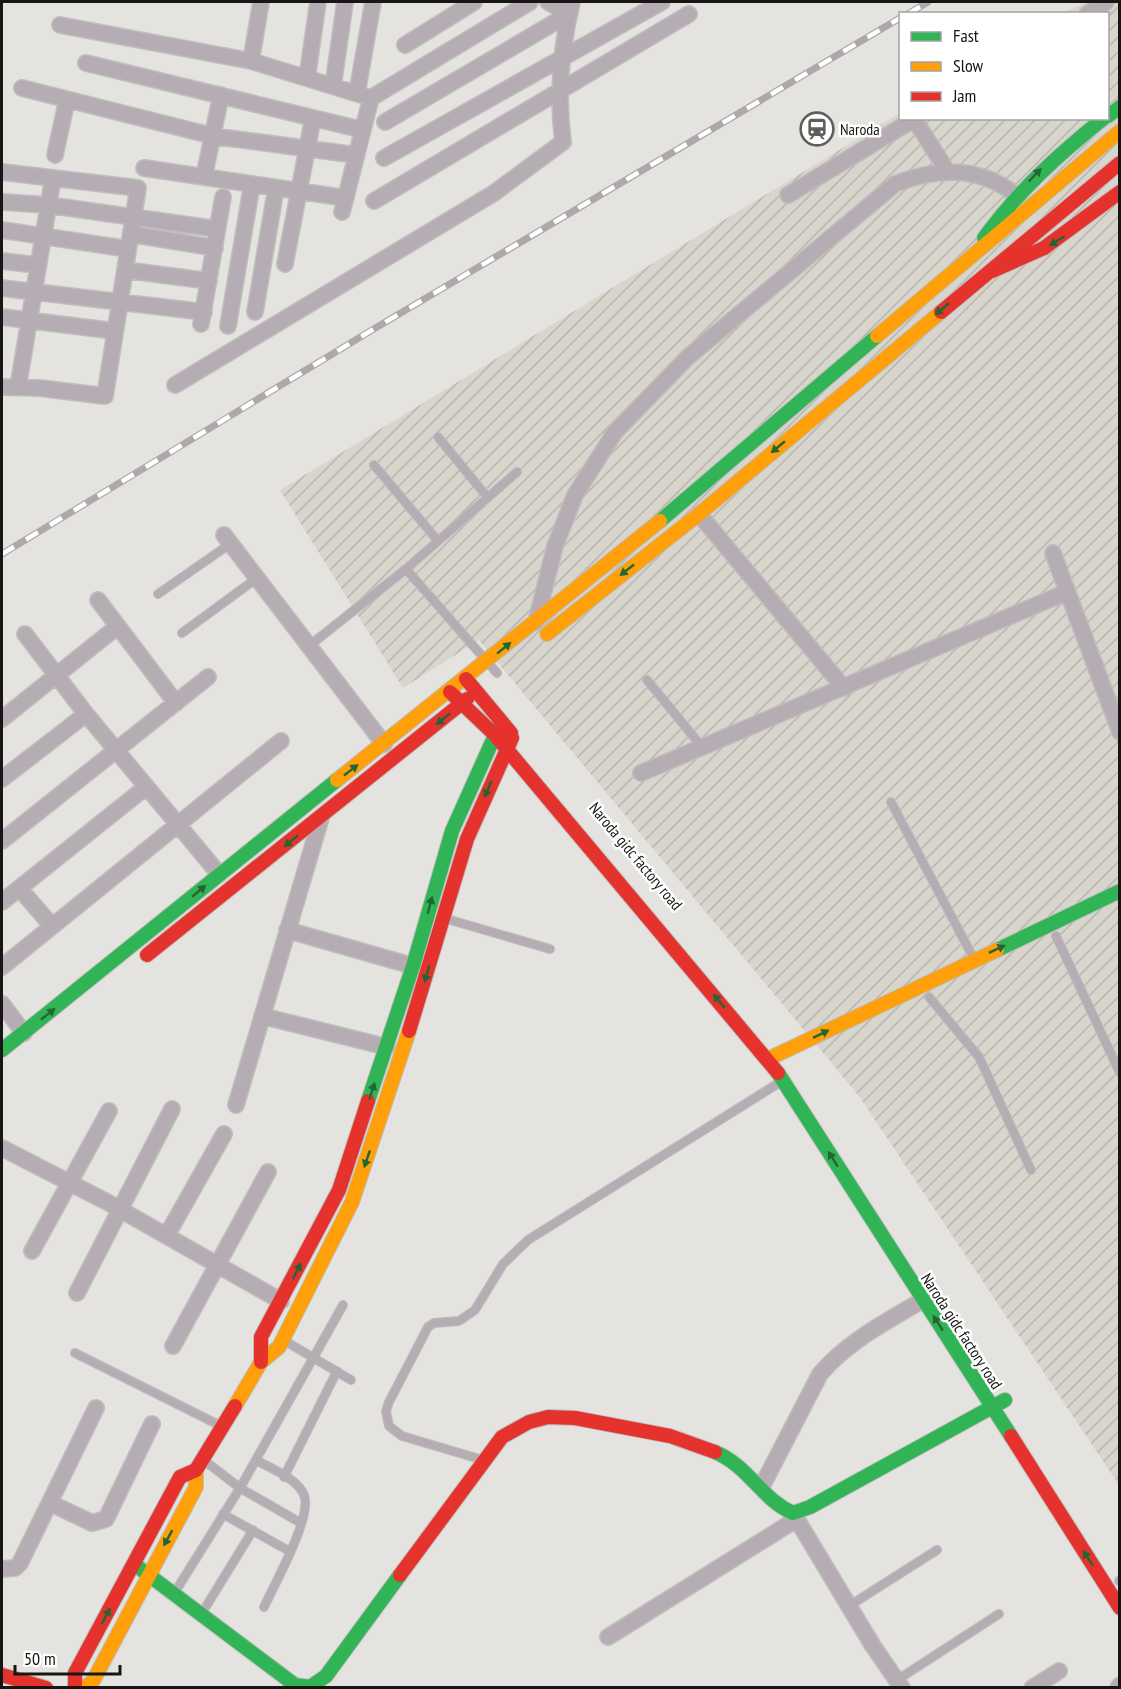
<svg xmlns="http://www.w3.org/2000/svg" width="1121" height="1689" viewBox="0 0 1121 1689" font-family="'PT Sans Narrow',sans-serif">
<defs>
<pattern id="industrial-furrows" width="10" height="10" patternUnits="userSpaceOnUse" patternTransform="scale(1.5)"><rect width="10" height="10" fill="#d7d5cc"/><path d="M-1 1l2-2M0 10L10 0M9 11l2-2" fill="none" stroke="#b8b6ae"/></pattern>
</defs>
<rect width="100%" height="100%" fill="#e4e3e0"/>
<path fill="url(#industrial-furrows)" d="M1085,2h34v1483l-260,-389 -380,-456 -76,48 -123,-198 620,-377v5h208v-104l-43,-1z"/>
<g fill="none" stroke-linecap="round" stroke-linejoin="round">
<g stroke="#bebebc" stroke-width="10">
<path id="lane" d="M438,437l50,61
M374,465l64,76
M406,569l91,104
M158,594l72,-50
M182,633l75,-55
M309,646l97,-77 111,-97
M647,680l55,67
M891,802l82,155
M447,919l103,30
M1056,936l64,137
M929,997l50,60 52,113
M285,1341l66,39
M75,1353l146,73
M256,1460c14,8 42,19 48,35 9,21 -30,90 -40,112
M483,1460l-81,-24 -13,-10 -3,-15 3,-9 39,-75 6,-4 25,-2 16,-11 28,-46 25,-24 254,-159
M205,1461l35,27 61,35
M284,1477l53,-106
M223,1514l66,37
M1119,1581l1,-1
M175,1592l65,-104 103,-183
M849,1606l88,-56
M202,1613l51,-83
M897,1680l102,-66"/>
</g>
<g stroke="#bebebc" stroke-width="18">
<path id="street" d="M261,2l-10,59 120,37
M1087,14l19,-12
M60,25l191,36
M405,45l69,-43
M86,63l277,67
M307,78l11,-76
M333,86l12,-84
M22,88l191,48 143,19
M357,93l16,-91
M914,119l34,53
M385,122l184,-108 -21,-12
M55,155l12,-55
M384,158l278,-156
M144,168l202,30
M2,172l136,16 -33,208 -66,-8 -37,-1
M204,177l17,-82
M788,195l128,-77
M374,201l315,-187
M2,202l46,3 169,24
M342,212l29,-114 159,-96
M2,230l126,19
M131,234l84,14
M2,261l35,4
M285,264l28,-146
M125,270l84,11
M2,288l202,24
M255,312l21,-124
M2,317l113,14
M201,324l22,-127
M228,326l24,-142
M175,385l319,-192 69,-51c-6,-46 -2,-95 9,-140
M18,387l35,-209
M699,514l145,174
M224,535l160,209
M1053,553l67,179
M98,600l78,103
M536,622l19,-76 20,-51 40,-63 73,-75 207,-173c42,-17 86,-18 122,12
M25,634l61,80
M2,719l116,-93
M641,773l426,-181
M2,779l84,-65 133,160
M2,841l206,-164
M19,888l33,38
M2,902l144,-115
M287,930l126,36
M2,967l279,-226
M2,1004l22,29
M262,1016l125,31
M236,1105l85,-287
M2,1148l105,54 174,99
M167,1235l57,-101
M32,1251l77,-140
M77,1293l95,-184
M173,1346l95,-174
M762,1486l58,-112c27,-32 67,-53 103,-74
M50,1503l42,20 14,-4 46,-95
M793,1513l80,133 29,42
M2,1569l13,-1 5,-5 76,-155
M608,1637l189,-118
M1032,1688l27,-17
M1118,1688l2,-3"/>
</g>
<g stroke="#bebebc" stroke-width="16">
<path id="fast" d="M1108,116l12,-9
M984,238c34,-47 75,-84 120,-120
M660,521l217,-185
M997,950l123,-59
M2,1050l335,-270
M778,1073l233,363
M368,1101l45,-135 39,-135 48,-107
M715,1452c35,15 46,47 78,61l17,-6 195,-107
M134,1564l161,121 15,2 16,-11 74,-101"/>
</g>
<g stroke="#bebebc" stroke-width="16">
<path id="slow" d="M877,336l243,-205
M547,634l152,-120 242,-202
M337,780l323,-259
M768,1059l229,-109
M235,1406l26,-44 18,-15 73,-145 57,-171
M84,1688l9,-7 103,-194v-17"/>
</g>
<g stroke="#bebebc" stroke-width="16">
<path id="jam" d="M992,271l52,-23 76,-56
M941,312l179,-149
M466,679l45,54
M450,692l44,42 284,339
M147,955l320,-256
M409,1031l58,-192 45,-101
M261,1362v-25l78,-147 29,-89
M1011,1436l109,172
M400,1575l102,-138 27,-15 19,-5 27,1 95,18 45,16
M2,1675l44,13
M75,1688v-15l105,-196 16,-7 39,-64"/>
</g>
<use href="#lane" stroke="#b6acb4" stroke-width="8"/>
<use href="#street" stroke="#b6acb4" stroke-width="15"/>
<use href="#fast" stroke="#30b455" stroke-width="14"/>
<use href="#slow" stroke="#ff9f0a" stroke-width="14"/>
<use href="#jam" stroke="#e5322d" stroke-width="14"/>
<g stroke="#ada8aa" stroke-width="7">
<path id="rail" d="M908,14l20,-12
M2,554l375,-227 523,-309"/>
</g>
<use href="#rail" stroke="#fff" stroke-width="4.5" stroke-dasharray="14" stroke-linecap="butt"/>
</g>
<defs><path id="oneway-solid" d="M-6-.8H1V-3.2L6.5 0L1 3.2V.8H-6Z" transform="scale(1.5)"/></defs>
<g fill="#246534">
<use href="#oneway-solid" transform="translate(1035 175) rotate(-46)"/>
<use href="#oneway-solid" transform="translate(1057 241) rotate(148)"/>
<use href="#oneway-solid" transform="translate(942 309) rotate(140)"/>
<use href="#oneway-solid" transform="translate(778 447) rotate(140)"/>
<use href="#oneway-solid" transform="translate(627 570) rotate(142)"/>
<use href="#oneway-solid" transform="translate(504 648) rotate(-39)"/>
<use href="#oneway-solid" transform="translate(443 719) rotate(141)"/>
<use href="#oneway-solid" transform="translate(351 770) rotate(-38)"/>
<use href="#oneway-solid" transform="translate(488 789) rotate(114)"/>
<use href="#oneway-solid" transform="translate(291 841) rotate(141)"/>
<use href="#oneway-solid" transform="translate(199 891) rotate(-40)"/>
<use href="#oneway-solid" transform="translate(430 905) rotate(-75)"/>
<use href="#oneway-solid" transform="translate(997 949) rotate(-25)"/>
<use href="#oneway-solid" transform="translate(427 974) rotate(106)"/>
<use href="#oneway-solid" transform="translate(719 1001) rotate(-130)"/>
<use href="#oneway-solid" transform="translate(48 1014) rotate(-38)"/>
<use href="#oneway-solid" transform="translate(821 1034) rotate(-26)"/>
<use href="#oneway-solid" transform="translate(372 1091) rotate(-72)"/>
<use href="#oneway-solid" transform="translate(367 1159) rotate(109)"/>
<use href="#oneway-solid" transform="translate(833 1159) rotate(-122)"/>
<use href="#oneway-solid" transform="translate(297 1271) rotate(-63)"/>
<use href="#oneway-solid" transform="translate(938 1323) rotate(-123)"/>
<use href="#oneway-solid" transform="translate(168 1538) rotate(119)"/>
<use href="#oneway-solid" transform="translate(1088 1558) rotate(-123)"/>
<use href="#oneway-solid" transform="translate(106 1616) rotate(-62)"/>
</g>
<defs>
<g id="station-ring" transform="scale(1.725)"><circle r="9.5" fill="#fff" stroke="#5f5e5b" stroke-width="1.5"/><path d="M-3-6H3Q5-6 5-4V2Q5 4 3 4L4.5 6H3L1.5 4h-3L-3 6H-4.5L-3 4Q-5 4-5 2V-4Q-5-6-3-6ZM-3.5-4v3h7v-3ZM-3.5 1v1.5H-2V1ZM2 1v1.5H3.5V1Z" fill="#5f5e5b"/></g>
</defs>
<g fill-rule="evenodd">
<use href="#station-ring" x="817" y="129"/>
</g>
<g text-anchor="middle" stroke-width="5" stroke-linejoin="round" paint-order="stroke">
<g font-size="16" fill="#171614" stroke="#fff" text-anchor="start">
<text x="840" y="135">Naroda</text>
</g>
<g font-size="16" fill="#171614" stroke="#fff">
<text transform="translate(636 856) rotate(50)" y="6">Naroda gidc factory road</text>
<text transform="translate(962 1331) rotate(57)" y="6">Naroda gidc factory road</text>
</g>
</g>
<rect width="1121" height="1689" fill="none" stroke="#171614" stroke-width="6"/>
<rect x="899" y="12" width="210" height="108" fill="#ffffff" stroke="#a2a2a1" stroke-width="1.5"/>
<rect x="911" y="32" width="30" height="9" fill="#30b455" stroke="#a2a2a1" stroke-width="1.5"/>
<text x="953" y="42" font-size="18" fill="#171614">Fast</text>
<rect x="911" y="62" width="30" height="9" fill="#ff9f0a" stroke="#a2a2a1" stroke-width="1.5"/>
<text x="953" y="72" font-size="18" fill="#171614">Slow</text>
<rect x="911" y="92" width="30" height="9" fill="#e5322d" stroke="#a2a2a1" stroke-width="1.5"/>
<text x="953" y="102" font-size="18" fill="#171614">Jam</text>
<path d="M15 1665v9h105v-9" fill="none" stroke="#171614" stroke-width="3"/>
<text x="24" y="1665" font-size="18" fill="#171614" stroke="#ffffff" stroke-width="4.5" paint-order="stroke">50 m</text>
</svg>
